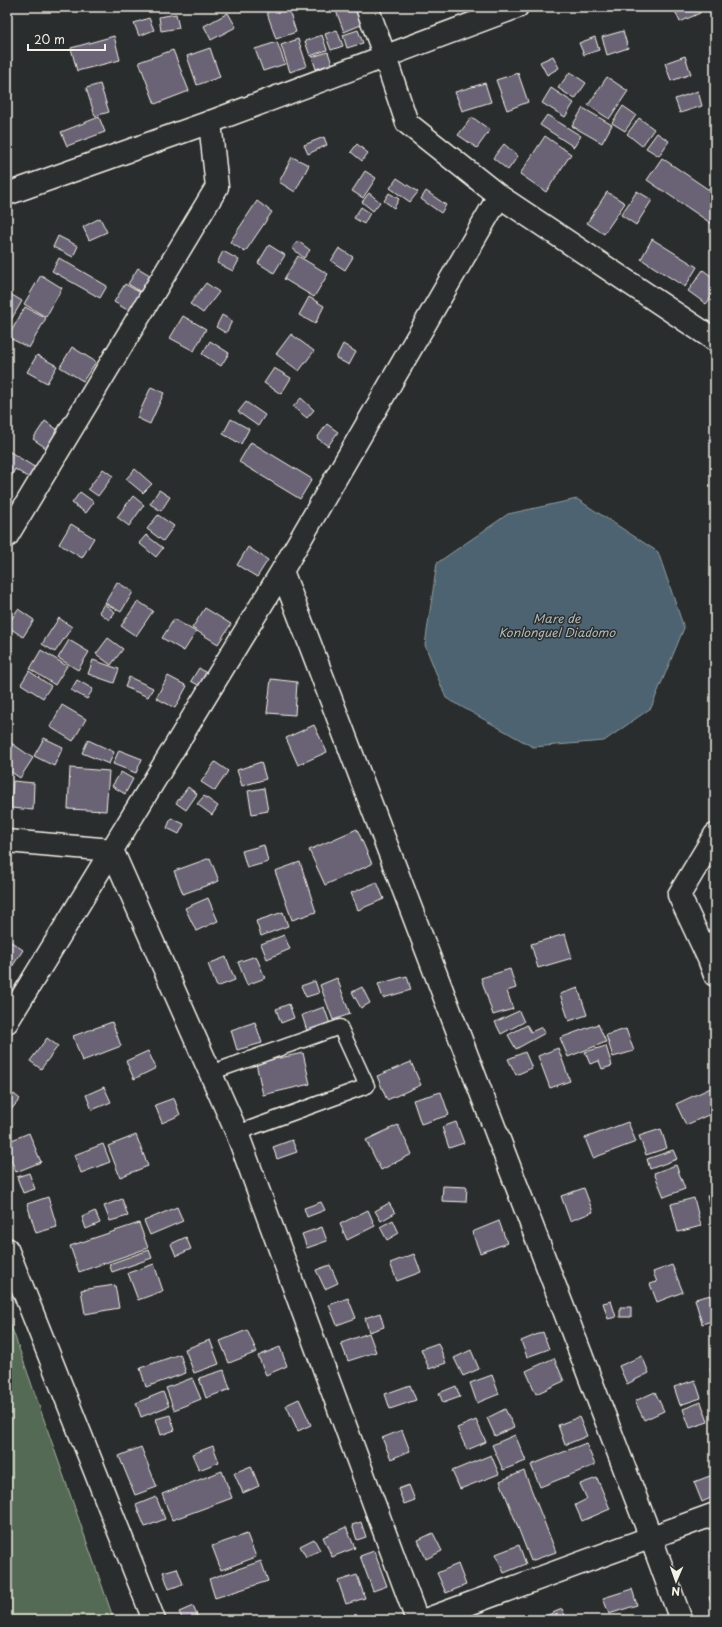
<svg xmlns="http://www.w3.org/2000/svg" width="722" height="1627" viewBox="0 0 722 1627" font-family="'Playpen Sans',sans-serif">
<rect width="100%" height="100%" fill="#2a2d2e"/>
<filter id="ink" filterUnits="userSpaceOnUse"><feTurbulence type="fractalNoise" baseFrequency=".025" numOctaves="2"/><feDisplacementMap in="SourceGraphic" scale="8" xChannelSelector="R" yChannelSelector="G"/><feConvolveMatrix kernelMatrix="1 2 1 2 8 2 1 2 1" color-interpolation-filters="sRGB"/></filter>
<g filter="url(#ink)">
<path fill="#546a55" stroke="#a4ae9e" d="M7,1314l107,306h-107z"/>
<path fill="#4d6471" stroke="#909ca1" d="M577,499l81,53 26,76 -33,80 -47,33 -71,6 -87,-49 -21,-53 12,-82 71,-49z"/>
<path fill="#696475" stroke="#f4f1e8" d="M265,7h23l8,25 -20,7z
M291,7h11l-10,4z
M355,7l6,18 -17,7 -9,-24z
M684,7h14l2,6 -20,9 -5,-11z
M228,13l8,14 -25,13 -7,-14z
M176,14l3,14 -18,3 -2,-14z
M149,18l5,12 -15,6 -5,-13z
M337,30l6,16 -12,4 -6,-16z
M358,30l5,13 -16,5 -4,-13z
M623,31l5,17 -21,7 -5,-18z
M322,35l5,15 -17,6 -5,-15z
M114,36l6,24 -43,11 -6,-23z
M595,37l4,13 -15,5 -5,-12z
M298,39l9,27 -17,6 -9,-27z
M277,42l8,22 -22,7 -8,-22z
M210,48l10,29 -23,8 -10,-29z
M173,50l16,41 -34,13 -16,-42z
M328,52l4,12 -16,5 -4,-12z
M553,56l6,12 -12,7 -7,-13z
M685,56l6,18 -20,7 -6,-18z
M570,72l16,11 -11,16 -17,-11z
M518,73l10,29 -21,8 -11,-30z
M607,77l21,14 -19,28 -21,-14z
M485,83l6,19 -29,9 -7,-19z
M100,84l9,28 -14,4 -9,-28z
M551,88l23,15 -9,14 -23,-14z
M698,91l4,15 -22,7 -5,-14z
M623,106l13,9 -11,16 -13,-8z
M583,108l29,17 -10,18 -30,-17z
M547,115l34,21 -7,11 -34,-22z
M99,117l6,15 -38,14 -6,-14z
M472,117l18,13 -13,18 -19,-13z
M639,118l15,11 -12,17 -15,-12z
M657,133l12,8 -10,15 -13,-8z
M545,136l26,18 -25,38 -26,-18z
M324,137l3,8 -19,9 -4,-9z
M357,144l11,9 -6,8 -11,-9z
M504,144l14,12 -10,14 -15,-12z
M292,157l17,8 -14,27 -16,-10z
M662,158l53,36v32l-68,-46z
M365,171l11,7 -13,20 -11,-7z
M397,178l21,14 -8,10 -20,-14z
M426,191l20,14 -5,8 -20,-14z
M637,191l15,9 -16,25 -15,-10z
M607,192l18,11 -21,31 -17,-11z
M369,193l11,9 -7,9 -11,-9z
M389,193l10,6 -5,9 -10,-7z
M257,201l15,11 -27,40 -15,-10z
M361,207l9,6 -6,11 -10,-6z
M100,218l7,14 -18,8 -6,-13z
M58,236l20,10 -5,11 -20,-10z
M652,239l45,28 -12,20 -44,-28z
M298,241l12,9 -6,8 -12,-10z
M269,245l16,10 -11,18 -16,-10z
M339,248l14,9 -8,13 -14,-9z
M223,251l16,9 -6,11 -16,-8z
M298,256l30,18 -14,23 -30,-18z
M59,258l48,28 -7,12 -48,-27z
M138,268l22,13 -11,16 -21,-13z
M703,270l12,9v13l-9,12 -18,-13z
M41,275l21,13 -16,29 -22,-13z
M206,283l13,9 -16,21 -13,-9z
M125,284l16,9 -12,18 -15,-9z
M7,292l15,9 -11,19 -4,-2z
M309,297l15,9 -9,18 -16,-9z
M25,307l21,11 -17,30 -21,-11z
M222,315l10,6 -6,12 -10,-6z
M183,316l23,13 -12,22 -24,-13z
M291,334l23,17 -15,20 -23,-17z
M210,341l19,12 -8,13 -19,-12z
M343,344l13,8 -7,13 -13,-7z
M72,347l24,15 -13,19 -23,-14z
M37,355l20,11 -10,17 -20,-11z
M274,368l17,10 -10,16 -17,-11z
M151,387l13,6 -14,31 -13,-6z
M301,398l13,12 -7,8 -14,-11z
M246,402l19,13 -7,11 -20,-14z
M231,419l18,10 -8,15 -18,-10z
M45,421l13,9 -12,18 -13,-9z
M327,424l11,8 -10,14 -11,-8z
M251,442l61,37 -12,20 -61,-37z
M7,450l29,18 -7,10 -14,-9 -4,8 -4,-2z
M103,469l10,7 -15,20 -10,-7z
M135,469l17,15 -9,9 -17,-14z
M159,490l11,7 -9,14 -11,-7z
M80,492l14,10 -8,11 -14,-10z
M133,496l11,9 -15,21 -12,-9z
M158,515l16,11 -11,15 -16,-12z
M71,524l23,14 -12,20 -23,-14z
M146,535l17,13 -7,9 -17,-14z
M248,547l20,13 -11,17 -20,-12z
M117,582l16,10 -12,20 -16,-9z
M138,601l15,10 -17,25 -15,-10z
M104,604l11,8 -6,8 -10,-8z
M205,608l26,16 -13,20 -26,-16z
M18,609l16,11 -11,17 -16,-11z
M59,618l13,9 -17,25 -13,-8z
M174,619l22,13 -12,19 -22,-13z
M108,638l15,11 -12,16 -15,-11z
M69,640l20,12 -11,18 -20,-12z
M41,650l26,16 -12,19 -25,-16z
M93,660l26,9 -5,14 -26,-9z
M199,668l15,10 -7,12 -16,-9z
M29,671l22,15 -8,12 -22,-14z
M168,676l19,10 -12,22 -19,-10z
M129,677l24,11 -5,9 -23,-10z
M271,679l26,3 -2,33 -28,-2z
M77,680l16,9 -6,10 -16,-9z
M62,705l24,14 -13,22 -23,-14z
M314,725l13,27 -29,13 -12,-27z
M44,738l19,9 -9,19 -20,-10z
M7,740l26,18 -13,20 -13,-9z
M88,740l26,12 -5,12 -27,-11z
M119,750l23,9 -6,14 -23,-9z
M215,762l13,9 -13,20 -14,-9z
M261,762l5,17 -24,7 -5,-16z
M70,768l39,3 -3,40 -38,-2z
M121,772l12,7 -8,15 -13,-8z
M13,781l21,2 -1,27 -22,-2z
M188,787l9,7 -11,16 -10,-7z
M264,788l4,23 -16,3 -4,-23z
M204,796l14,10 -6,9 -15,-11z
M171,818l13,6 -5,10 -12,-6z
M357,829l15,35 -47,21 -16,-35z
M264,845l4,17 -21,6 -5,-17z
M210,858l9,23 -36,13 -9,-23z
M300,862l16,50 -24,8 -17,-49z
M377,882l7,17 -26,11 -7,-17z
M208,898l10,23 -22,10 -11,-23z
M283,912l5,14 -27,10 -5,-15z
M565,934l7,24 -34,10 -7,-24z
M284,935l6,14 -23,10 -6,-15z
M7,939l16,11 -13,20 -3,-2z
M256,956l9,22 -18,7 -9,-23z
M226,957l9,23 -18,7 -9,-23z
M510,969l6,19 -9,3 6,18 -20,6 -12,-37z
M407,976l4,14 -28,8 -5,-14z
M337,978l13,36 -17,6 -13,-35z
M315,981l4,12 -13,4 -5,-11z
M362,987l8,16 -9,5 -9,-16z
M578,988l9,27 -18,6 -9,-27z
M289,1004l5,14 -13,5 -5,-14z
M324,1007l6,17 -23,7 -5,-16z
M519,1011l5,11 -23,12 -6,-12z
M112,1022l9,24 -39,15 -9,-25z
M255,1022l7,21 -25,7 -6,-20z
M598,1024l8,18 -38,15 -8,-19z
M527,1025l4,7 11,-5 3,6 -29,16 -8,-14z
M626,1029l8,22 -21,6 -7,-22z
M47,1038l11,8 -17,23 -11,-8z
M606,1046l6,20 -10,3 -3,-8 -9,3 -5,-12z
M558,1048l12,33 -20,7 -12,-32z
M148,1051l8,17 -22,11 -8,-18z
M525,1052l7,16 -16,7 -8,-16z
M303,1053l7,31 -47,11 -7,-32z
M411,1062l10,23 -34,15 -10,-24z
M715,1086v26l-29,13 -10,-21z
M104,1087l7,15 -19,8 -6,-15z
M441,1092l8,23 -28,9 -8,-24z
M14,1094l6,5 -10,12 -3,-2v-6z
M174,1098l6,17 -18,8 -7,-18z
M456,1122l8,21 -15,5 -7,-21z
M628,1122l8,20 -43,16 -8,-20z
M398,1125l14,29 -31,16 -15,-30z
M661,1129l6,19 -21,7 -7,-19z
M29,1133l12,29 -25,10 -9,-22v-8z
M136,1135l12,31 -28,11 -12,-31z
M292,1140l5,12 -20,7 -4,-12z
M103,1144l7,18 -29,11 -7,-18z
M673,1150l4,9 -27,10 -3,-10z
M676,1165l9,24 -21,8 -10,-24z
M29,1173l6,16 -12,4 -6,-16z
M443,1186l24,1 -1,15 -24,-1z
M584,1188l9,24 -23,9 -9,-25z
M715,1194v16l-4,1 -4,-15z
M48,1197l9,30 -21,6 -9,-29z
M694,1198l7,28 -23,6 -7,-28z
M122,1199l6,17 -18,5 -6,-15z
M321,1202l4,8 -18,7 -3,-9z
M389,1203l6,10 -14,8 -6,-10z
M177,1207l6,14 -33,14 -6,-14z
M368,1210l7,16 -28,14 -7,-16z
M95,1211l5,12 -14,6 -4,-12z
M393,1220l6,13 -12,7 -7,-13z
M499,1221l8,22 -27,10 -8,-21z
M139,1223l9,25 -69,24 -9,-26z
M322,1227l5,14 -20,7 -5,-14z
M186,1237l5,12 -15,7 -5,-12z
M149,1250l3,8 -40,14 -3,-8z
M414,1254l7,18 -24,9 -7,-18z
M154,1264l9,27 -25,9 -10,-27z
M330,1265l8,18 -13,6 -9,-19z
M672,1265l11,27 -26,10 -7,-18 7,-2 -4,-10z
M115,1285l4,23 -34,6 -4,-24z
M715,1294v26l-13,4 -7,-25z
M348,1298l8,20 -19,7 -8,-20z
M611,1301l5,16 -8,2 -5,-16z
M620,1307h11v10h-11z
M380,1313l4,14 -15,5 -4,-14z
M247,1330l10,22 -28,11 -9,-22z
M543,1332l6,17 -22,8 -6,-16z
M369,1333l7,19 -28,9 -7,-18z
M210,1340l9,24 -25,9 -9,-24z
M438,1343l8,20 -17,6 -8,-20z
M280,1347l7,19 -21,9 -8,-19z
M471,1350l8,19 -16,7 -9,-18z
M180,1354l6,19 -40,14 -6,-19z
M642,1356l7,17 -22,11 -8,-18z
M554,1358l10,23 -28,13 -10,-23z
M715,1368v18l-5,-17z
M224,1370l6,19 -24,9 -7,-20z
M492,1375l7,19 -22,9 -7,-20z
M192,1378l9,21 -27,11 -8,-22z
M695,1380l6,18 -21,7 -6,-18z
M410,1385l6,15 -26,9 -5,-15z
M456,1386l4,11 -17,6 -4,-10z
M163,1392l6,14 -28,11 -5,-14z
M655,1392l9,19 -20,9 -9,-19z
M299,1399l12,26 -13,6 -12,-26z
M701,1402l7,20 -18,6 -7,-19z
M505,1409l9,18 -19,9 -8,-18z
M170,1415l5,15 -14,5 -5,-16z
M579,1417l8,19 -22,9 -7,-20z
M476,1420l10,22 -19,8 -10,-22z
M402,1430l8,21 -19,8 -9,-21z
M515,1435l11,26 -23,9 -11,-25z
M586,1443l9,22 -55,22 -9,-22z
M213,1446l6,16 -20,8 -7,-16z
M141,1447l16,40 -22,8 -16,-39z
M491,1455l8,19 -39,15 -8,-18z
M251,1466l8,20 -16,7 -9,-20z
M222,1471l10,27 -60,22 -10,-26z
M524,1471l32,81 -25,9 -31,-80z
M715,1474v22l-13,6 -8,-20z
M597,1478l13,31 -28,12 -7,-16 12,-6 -7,-15z
M409,1485l6,15 -11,4 -6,-15z
M156,1497l9,22 -20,8 -9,-22z
M361,1522l5,15 -9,3 -5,-15z
M346,1527l9,21 -23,9 -9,-20z
M433,1533l9,18 -16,8 -8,-19z
M247,1534l9,23 -35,13 -9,-24z
M314,1539l6,11 -14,7 -6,-11z
M519,1545l7,19 -22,9 -8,-19z
M374,1551l13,35 -14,5 -13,-35z
M715,1554v13l-4,-12z
M261,1561l7,20 -53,17 -6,-19z
M458,1564l8,21 -20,8 -9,-20z
M177,1568l6,16 -14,5 -6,-17z
M357,1575l8,23 -19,6 -8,-23z
M632,1589l5,16 -28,9 -6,-16z
M715,1595v17l-6,-15z
M193,1606l6,14h-16l-4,-8z
M562,1609l5,11h-26v-2z"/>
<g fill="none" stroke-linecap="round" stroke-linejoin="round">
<g stroke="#f4f1e8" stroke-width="17">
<path id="service" d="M210,1073l130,-46 27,59 -130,47"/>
</g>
<g stroke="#f4f1e8" stroke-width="25">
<path id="minor" d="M367,7l18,50
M7,536l210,-349 -7,-65
M282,571l369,967 30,82
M715,835l-36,60 30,64 6,16
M7,841l105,9 125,283 180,487
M7,1022l275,-451 217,-375
M7,1249l147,371
M425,1620l290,-106"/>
</g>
<g stroke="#f4f1e8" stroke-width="25">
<path id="tertiary" d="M385,57l22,66 92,73 216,144"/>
</g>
<g stroke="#f4f1e8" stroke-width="25">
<path id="secondary" d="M7,194l203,-72 307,-115"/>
</g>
<use href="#service" stroke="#2a2d2e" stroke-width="14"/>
<use href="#minor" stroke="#2a2d2e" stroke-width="22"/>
<use href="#tertiary" stroke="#2a2d2e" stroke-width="22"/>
<use href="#secondary" stroke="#2a2d2e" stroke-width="22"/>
</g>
</g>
<g text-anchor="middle" stroke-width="3" stroke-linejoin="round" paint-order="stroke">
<g font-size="12" font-style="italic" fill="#b1b9b8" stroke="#2a2d2e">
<text x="557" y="623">Mare de<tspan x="557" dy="14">Konlonguel Diadomo</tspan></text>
</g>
</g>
<rect width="722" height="1627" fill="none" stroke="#2a2d2e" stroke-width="24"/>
<rect x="12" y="12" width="698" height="1603" fill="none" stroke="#f4f1e8" stroke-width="1.5" filter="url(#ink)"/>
<g transform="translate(676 1581) rotate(182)" stroke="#2a2d2e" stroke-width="3" paint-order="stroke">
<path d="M0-3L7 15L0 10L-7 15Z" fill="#f4f1e8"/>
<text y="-6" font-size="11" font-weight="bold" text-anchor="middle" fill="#f4f1e8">N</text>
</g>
<path d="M28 44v6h77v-6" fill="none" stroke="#f4f1e8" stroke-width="2"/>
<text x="34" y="44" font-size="12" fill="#f4f1e8" stroke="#2a2d2e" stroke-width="3" paint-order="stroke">20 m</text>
</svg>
